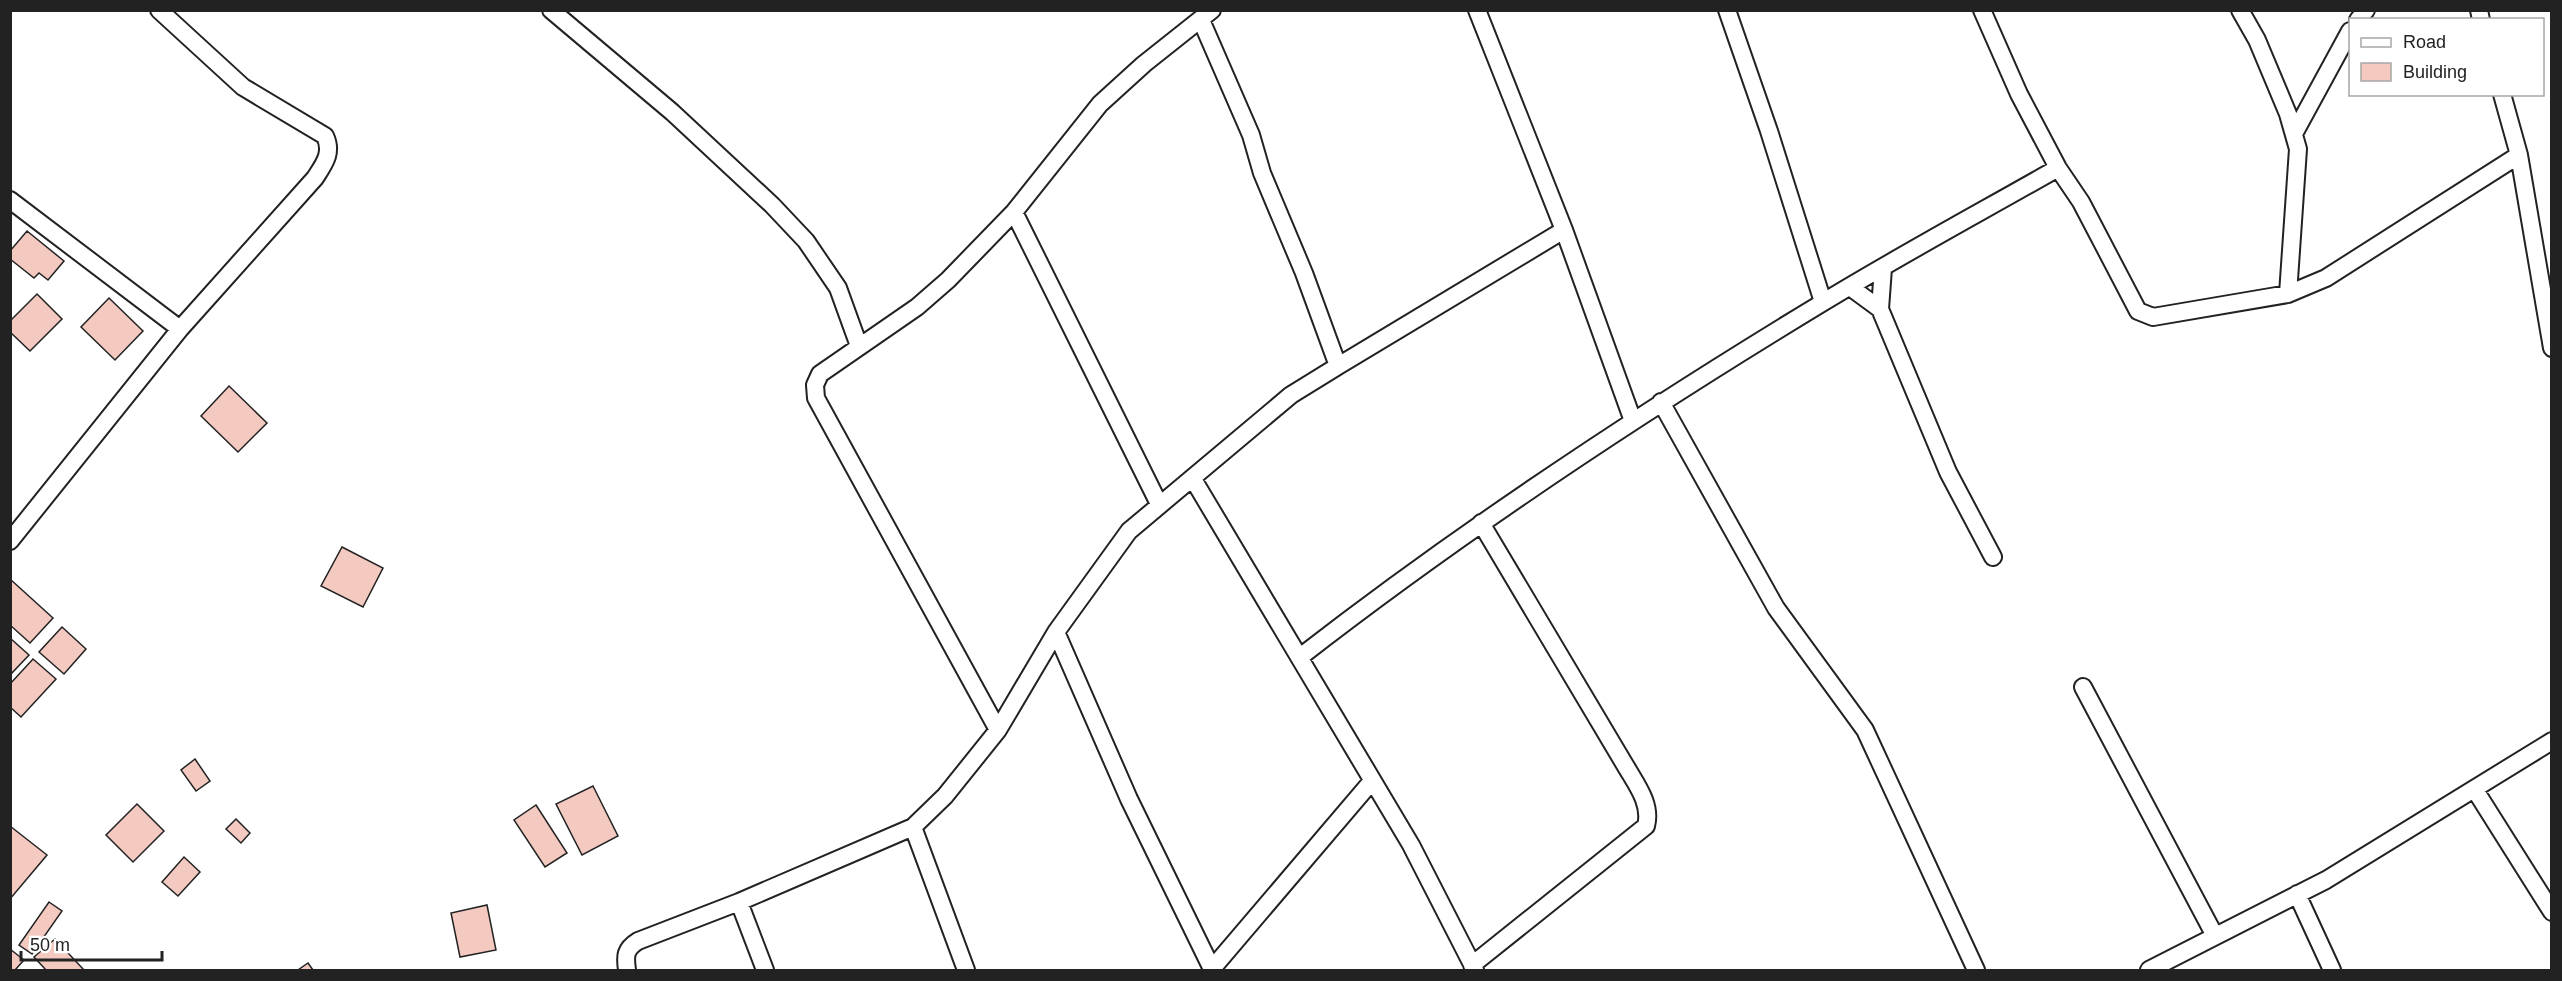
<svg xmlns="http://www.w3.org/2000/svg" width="2562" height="981" viewBox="0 0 2562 981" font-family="Helvetica,sans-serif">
<rect width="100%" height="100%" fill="#fff"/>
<path fill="#f3c9c0" stroke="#222" stroke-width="1.5" d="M27,231l37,30 -16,19 -9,-7 -5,5 -24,-19v-8z
M37,294l25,25 -32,32 -20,-19v-11z
M109,298l34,33 -28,29 -34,-33z
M229,386l38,37 -29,29 -37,-36z
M342,547l41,21 -20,39 -42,-21z
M10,579l43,39 -23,25 -20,-18z
M62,627l24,22 -22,25 -25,-22z
M10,638l19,17 -19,20z
M33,659l23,20 -35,38 -11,-10v-23z
M195,759l15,22 -14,10 -15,-21z
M593,786l25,50 -36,19 -26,-51z
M137,804l27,27 -31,31 -27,-27z
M536,805l31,48 -22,14 -31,-47z
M236,819l14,14 -9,10 -15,-14z
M10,826l37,29 -37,44z
M184,857l16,15 -22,24 -16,-14z
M49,902l13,9 -30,43 -13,-9z
M487,905l9,45 -36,7 -9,-44z
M55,939l29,31h-38l-12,-13z
M10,949l14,11 -9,10h-5z
M308,963l5,7h-15z"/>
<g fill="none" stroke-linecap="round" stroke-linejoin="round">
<g stroke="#222" stroke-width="20">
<path id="minor" d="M551,10l121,102 100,93 34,36 32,47 21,58
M1727,10l42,121 54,171
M1982,10l37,84 39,74 23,34 57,109 15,6 135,-23 38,-16 193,-123
M2240,10l17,30 31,74 10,35 -10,145
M2479,10l2,10
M2358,20l8,-10
M2502,94l17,61 33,193
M2295,132l55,-101
M10,200l170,129
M1014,212l145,292
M1564,230l69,191
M1883,268l-3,41 68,163 45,85
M1850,287l30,22
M1338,366l226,-136 -87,-220
M1661,402l115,206 89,122 111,240
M1193,479l218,366 64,125
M10,541l170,-212 135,-151c9,-14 18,-25 10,-42l-82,-49 -84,-77
M1056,632l73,167 83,170
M1300,657c166,-129 342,-245 522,-354 77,-47 157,-90 236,-135
M2083,687l132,249
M998,730l-182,-332 -1,-13 5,-11 97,-67 31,-27 66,-68 86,-108 44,-40 68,-54
M2475,790l77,122
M913,827l53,143
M2297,894l35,76
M739,902l26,68
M1472,965l174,-139c6,-22 -10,-42 -21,-61l-144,-242
M627,970c-2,-14 -2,-21 11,-29l101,-39 174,-75 32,-31 53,-66 58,-98 73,-101 162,-136 47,-29 -34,-93 -42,-100 -11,-38 -50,-115
M1211,970l161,-189
M2149,970l177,-90 226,-139"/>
</g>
<use href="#minor" stroke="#fff" stroke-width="16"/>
</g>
<rect width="2562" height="981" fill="none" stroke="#222222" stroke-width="24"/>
<rect x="2349" y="18" width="195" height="78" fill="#ffffff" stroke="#a7a7a7" stroke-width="1.5"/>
<rect x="2361" y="38" width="30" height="9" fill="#ffffff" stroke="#a7a7a7" stroke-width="1.5"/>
<text x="2403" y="48" font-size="18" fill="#222222">Road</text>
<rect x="2361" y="63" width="30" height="18" fill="#f3c9c0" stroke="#a7a7a7" stroke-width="1.5"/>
<text x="2403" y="78" font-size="18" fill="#222222">Building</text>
<path d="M21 951v9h141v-9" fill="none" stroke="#222222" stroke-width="3"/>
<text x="30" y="951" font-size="18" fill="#222222" stroke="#ffffff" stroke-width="4.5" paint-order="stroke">50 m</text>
</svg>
